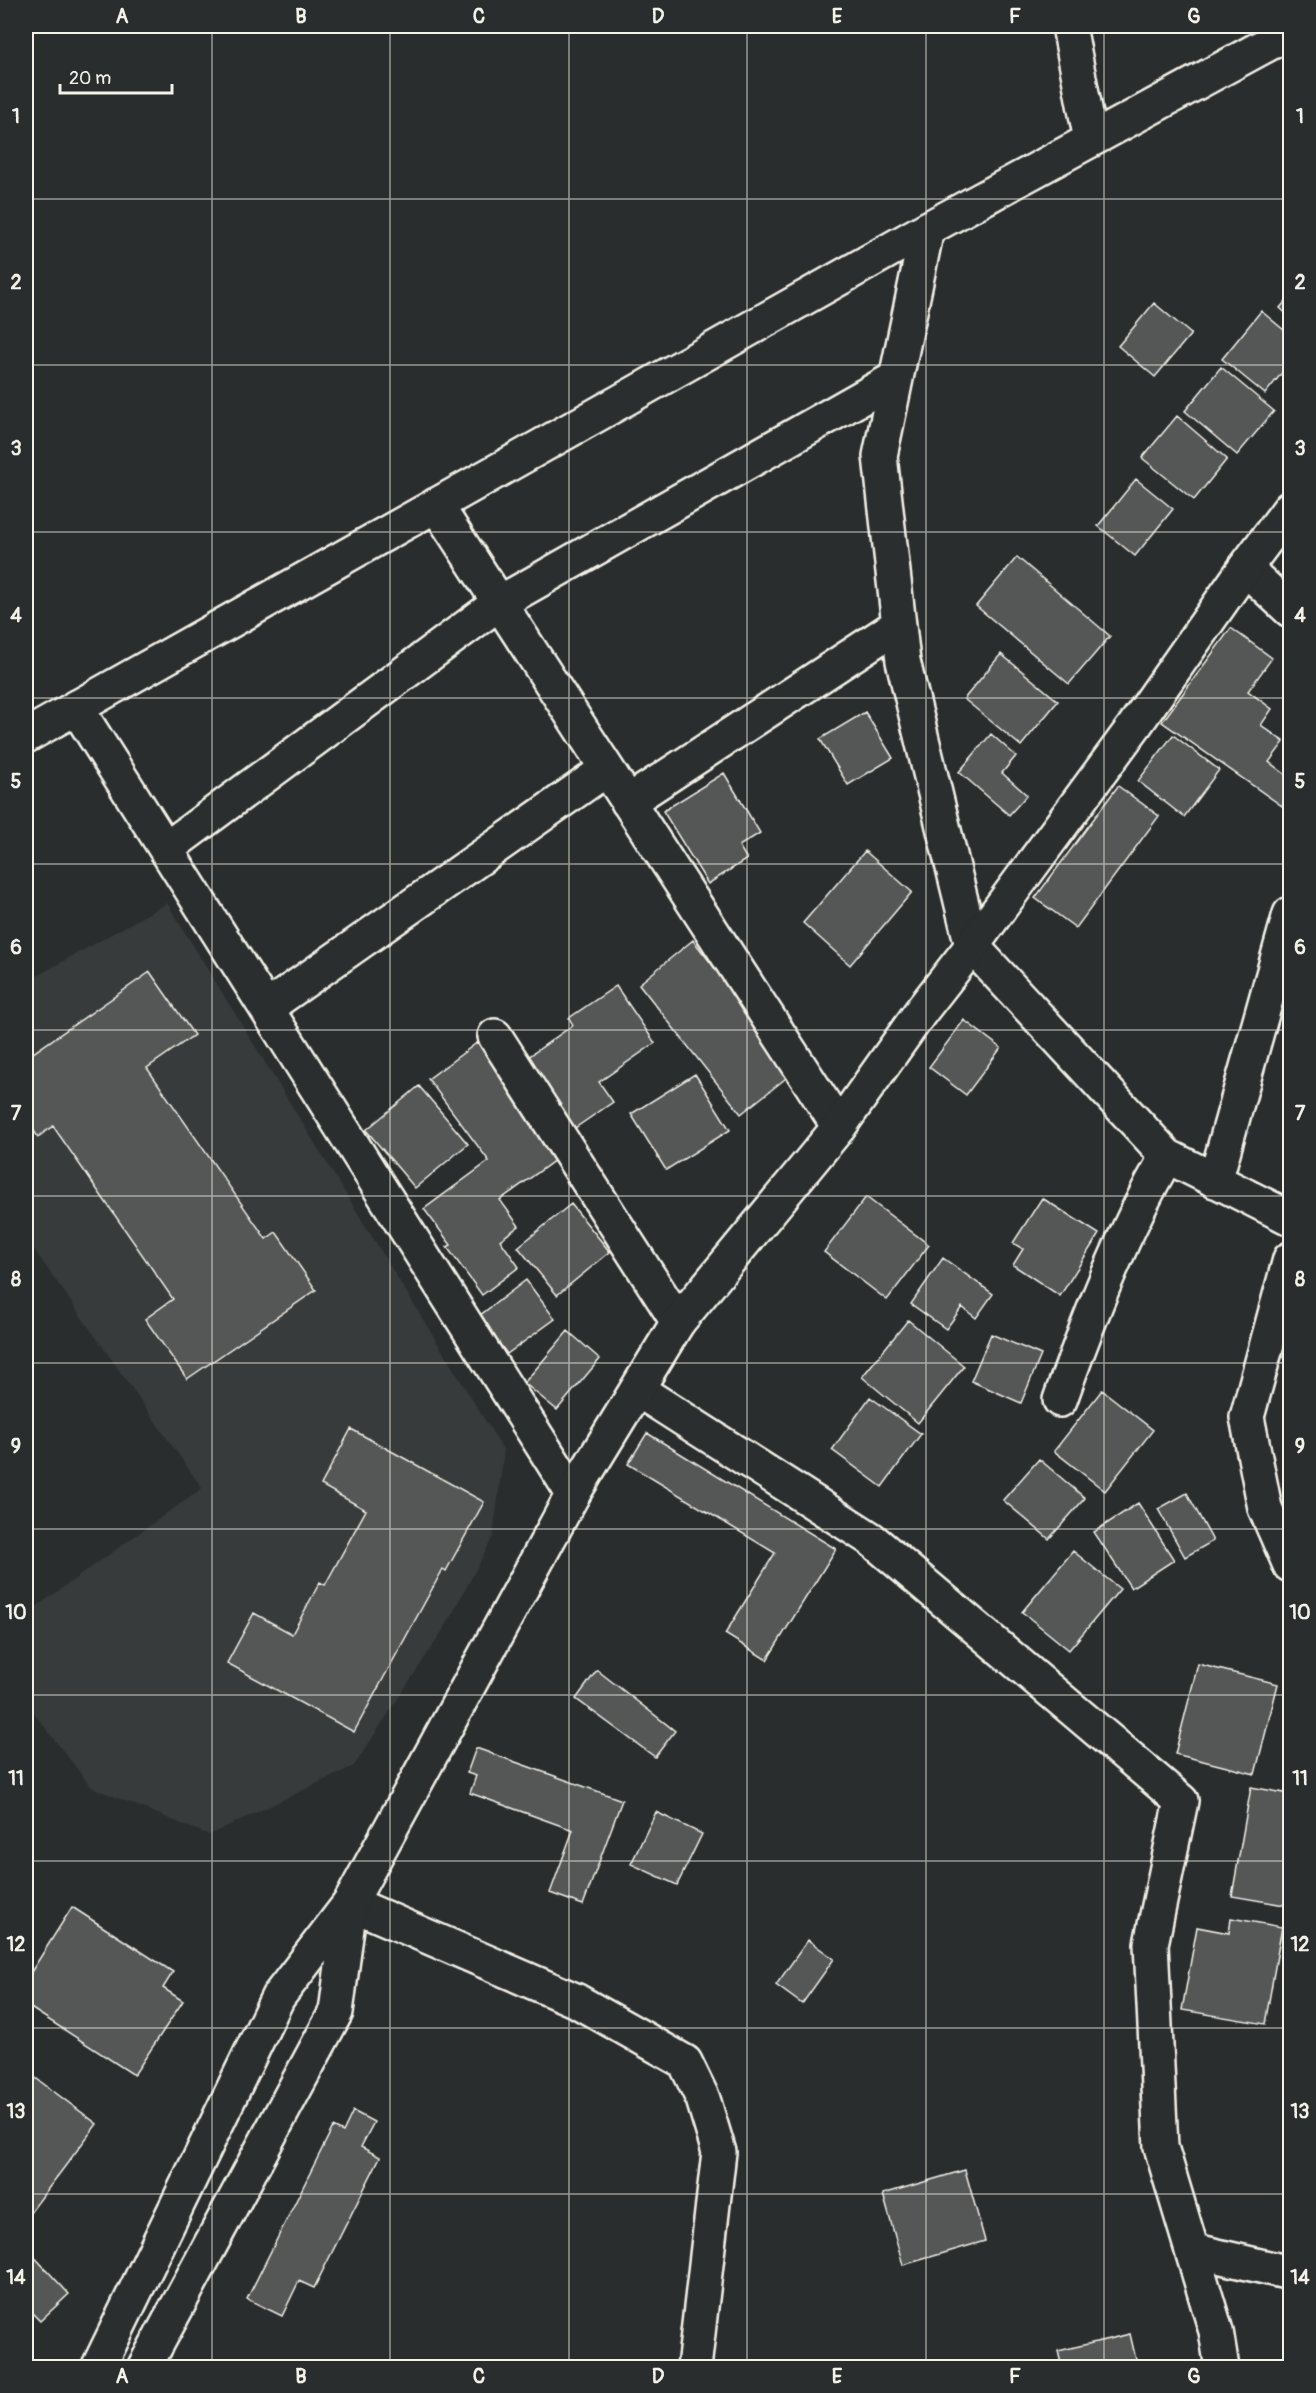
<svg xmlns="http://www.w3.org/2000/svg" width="1316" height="2393" viewBox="0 0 1316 2393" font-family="Pangolin,sans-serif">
<rect width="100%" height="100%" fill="#2a2d2e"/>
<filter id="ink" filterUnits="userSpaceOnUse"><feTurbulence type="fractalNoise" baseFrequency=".0167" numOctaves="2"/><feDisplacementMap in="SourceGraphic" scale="12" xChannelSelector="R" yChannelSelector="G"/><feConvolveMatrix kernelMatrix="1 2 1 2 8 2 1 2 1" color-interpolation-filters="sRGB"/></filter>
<g filter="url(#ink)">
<path fill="#373a3a" d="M167,903l337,548 -11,86 -46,87 -93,142 -145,69 -118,-48 -65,-84v-89l176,-126 -176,-250v-256z"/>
<path fill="#555756" stroke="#f4f1e8" stroke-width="1.5" d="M1290,296v21l-10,-9z
M1154,303l37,31 -36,43 -37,-31z
M1261,311l29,24v28l-25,31 -43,-35z
M1221,367l53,44 -37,44 -52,-44z
M1177,416l50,43 -33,41 -52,-42z
M1136,479l37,30 -38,47 -37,-30z
M1017,557l93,79 -41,48 -93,-78z
M1231,628l41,30 -24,33 24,18 -11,16 23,17 -15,20 21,16v16l-8,12 -120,-84z
M1001,654l57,47 -37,45 -57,-47z
M865,712l28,46 -45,27 -28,-46z
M991,734l25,22 -14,17 25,22 -18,20 -50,-43z
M1173,735l46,35 -35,47 -46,-36z
M724,773l36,60 -21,13 8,13 -39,25 -45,-73z
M1118,786l41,30 -83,112 -41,-30z
M865,851l47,41 -62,73 -47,-42z
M693,940l102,131 -54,43 -102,-130z
M150,972l44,63 -47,33 119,171 10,-7 40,58 -129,89 -42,-60 28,-20 -120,-173 -15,11 -12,-18v-61z
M616,986l39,57 -56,39 14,20 -41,28 -48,-70 49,-35 -4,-7z
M964,1020l37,28 -35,47 -37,-28z
M478,1042l84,113 -62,45 19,26 -19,14 19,27 -37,28 -35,-48 4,-2 -27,-36 65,-48 -61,-82z
M695,1074l35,56 -64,40 -35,-56z
M419,1086l49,58 -53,44 -49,-58z
M866,1197l63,48 -42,55 -63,-48z
M1042,1198l57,36 -39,62 -47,-31 10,-16 -10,-6z
M571,1204l39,48 -53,43 -39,-48z
M943,1258l50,36 -17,24 -14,-11 -16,22 -35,-25z
M526,1280l29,39 -48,35 -28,-38z
M908,1320l56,46 -46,57 -56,-46z
M568,1331l32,28 -43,51 -33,-27z
M991,1334l50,21 -20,48 -50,-22z
M1102,1390l51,40 -48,61 -51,-40z
M870,1397l51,37 -39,53 -50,-37z
M351,1429l133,73 -38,69 -3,-2 -89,163 -127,-69 27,-50 38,21 28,-52 5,3 41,-75 -45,-25z
M647,1433l189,116 -69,111 -42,-26 50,-81 -147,-89z
M1039,1459l46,39 -36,41 -46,-39z
M1187,1493l26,48 -28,16 -27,-48z
M1138,1503l36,57 -43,28 -37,-56z
M1073,1551l47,38 -51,61 -47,-38z
M1198,1664l80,20 -23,90 -80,-20z
M597,1670l78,61 -20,26 -79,-58z
M476,1748l146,52 -39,105 -33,-12 23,-63 -103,-37 6,-17 -9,-3z
M1251,1787l39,7v112l-58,-10z
M656,1812l46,22 -25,51 -46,-21z
M72,1907l101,65 -10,16 20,13 -49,74 -108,-70v-25z
M1231,1918l51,9 -17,97 -83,-14 15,-83 32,6z
M808,1940l26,19 -32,45 -26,-19z
M29,2073l68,51 -71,94v-140z
M353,2111l21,11 -13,25 19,10 -66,131 -15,-7 -17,35 -35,-17 86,-172 10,5z
M965,2170l20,71 -82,24 -20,-71z
M26,2248l43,46 -29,27 -9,-9 -5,5z
M1130,2334l8,34h-76l-4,-17z"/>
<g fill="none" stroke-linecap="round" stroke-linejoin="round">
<g stroke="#f4f1e8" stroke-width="38">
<path id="minor" d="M1069,26l22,114
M927,229l-47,227 23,205 69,285 195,210 123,62
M436,505l403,622
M1245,568l45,42
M76,707l497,787
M26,736l901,-507 363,-197
M628,802l270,-177
M166,849l333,-246 397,-225
M266,1008l341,-239
M495,1036l183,286
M1215,1181l75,-267
M1290,1259l-43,158 18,91 25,57
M638,1390l233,149 310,262 -30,143 10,203 55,184 6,37
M1060,1400c30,-84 62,-167 107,-244
M350,1903l227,98 108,61 18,37 16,53 -25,216
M1192,2250l98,23"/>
</g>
<g stroke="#f4f1e8" stroke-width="38">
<path id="major" d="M98,2368l180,-371 72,-94 223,-409 105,-172 161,-195 83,-117 50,-64 163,-221 110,-157 45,-60
M144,2368l192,-356 14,-107"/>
</g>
<use href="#minor" stroke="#2a2d2e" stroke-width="33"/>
<use href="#major" stroke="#2a2d2e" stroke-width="33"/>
</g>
</g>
<path fill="none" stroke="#f4f1e8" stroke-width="1.5" stroke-opacity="0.55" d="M212,26v2342M390,26v2342M569,26v2342M747,26v2342M926,26v2342M1104,26v2342M26,199h1264M26,365h1264M26,532h1264M26,698h1264M26,864h1264M26,1030h1264M26,1196h1264M26,1363h1264M26,1529h1264M26,1695h1264M26,1861h1264M26,2028h1264M26,2194h1264"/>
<rect width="1316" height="2393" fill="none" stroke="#2a2d2e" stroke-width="66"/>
<path d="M60 84v9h112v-9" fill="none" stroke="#f4f1e8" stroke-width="3"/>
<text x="69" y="84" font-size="18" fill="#f4f1e8" stroke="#2a2d2e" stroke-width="4.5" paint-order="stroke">20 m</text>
<rect x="33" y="33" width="1250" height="2327" fill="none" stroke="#f4f1e8" stroke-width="2"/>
<g font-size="20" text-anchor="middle" font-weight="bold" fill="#f4f1e8">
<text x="122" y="23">A</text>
<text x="301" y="23">B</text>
<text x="479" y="23">C</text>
<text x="658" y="23">D</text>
<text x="837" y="23">E</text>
<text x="1015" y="23">F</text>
<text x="1194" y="23">G</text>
<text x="16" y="123">1</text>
<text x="1300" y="123">1</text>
<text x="16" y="289">2</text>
<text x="1300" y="289">2</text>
<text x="16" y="455">3</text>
<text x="1300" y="455">3</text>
<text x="16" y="622">4</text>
<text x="1300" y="622">4</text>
<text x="16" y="788">5</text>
<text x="1300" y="788">5</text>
<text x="16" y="954">6</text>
<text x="1300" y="954">6</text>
<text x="16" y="1120">7</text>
<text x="1300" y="1120">7</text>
<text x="16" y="1286">8</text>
<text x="1300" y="1286">8</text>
<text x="16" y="1453">9</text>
<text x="1300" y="1453">9</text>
<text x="16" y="1619">10</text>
<text x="1300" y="1619">10</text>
<text x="16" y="1785">11</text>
<text x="1300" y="1785">11</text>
<text x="16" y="1951">12</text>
<text x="1300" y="1951">12</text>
<text x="16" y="2118">13</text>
<text x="1300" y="2118">13</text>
<text x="16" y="2284">14</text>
<text x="1300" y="2284">14</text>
<text x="122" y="2383">A</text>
<text x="301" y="2383">B</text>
<text x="479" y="2383">C</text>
<text x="658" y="2383">D</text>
<text x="837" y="2383">E</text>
<text x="1015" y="2383">F</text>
<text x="1194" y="2383">G</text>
</g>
</svg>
